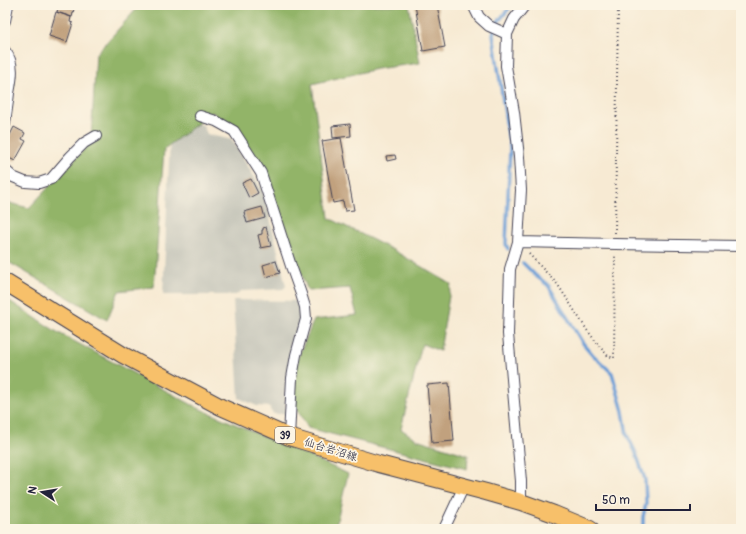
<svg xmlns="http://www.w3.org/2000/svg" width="746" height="534" viewBox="0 0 746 534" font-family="Pangolin,'Klee One',sans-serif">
<rect width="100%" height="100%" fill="#fcf5e5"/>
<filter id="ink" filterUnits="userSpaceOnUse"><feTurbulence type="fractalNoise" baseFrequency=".025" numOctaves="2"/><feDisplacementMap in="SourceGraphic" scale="8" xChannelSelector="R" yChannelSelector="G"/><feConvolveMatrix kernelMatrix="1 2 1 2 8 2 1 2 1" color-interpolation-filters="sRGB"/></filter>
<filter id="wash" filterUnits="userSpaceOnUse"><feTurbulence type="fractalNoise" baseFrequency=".012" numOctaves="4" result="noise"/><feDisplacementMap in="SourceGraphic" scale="16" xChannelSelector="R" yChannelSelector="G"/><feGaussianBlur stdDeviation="0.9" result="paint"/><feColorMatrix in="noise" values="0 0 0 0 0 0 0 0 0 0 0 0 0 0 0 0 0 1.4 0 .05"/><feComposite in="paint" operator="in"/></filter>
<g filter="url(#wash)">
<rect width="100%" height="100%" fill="#f7ead3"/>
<path fill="#c5c5b9" d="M171,119l32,6 4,9 25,6 32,53 22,93 -3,3 -42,2 -5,4h-73z
M233,300l68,1 1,19 -9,29 -7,38v27h-12l-4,-4v-3l-13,-1 -18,-8z"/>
<path fill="#92b468" stroke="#5a6b52" d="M140,5h269l11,58 -44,6 -64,15 17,134 64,32 58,34 -11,67 -18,-7 -21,85 15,10 52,16 -1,14 -159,-41 -15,-25 5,-46 16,-37 43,-5 -7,-27 -42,3 -46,-120 -49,-59 -49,37 -10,138 -35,4 -12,29 -102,-60v-58l24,6 62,-66 5,-88z
M5,298l52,34 141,76 111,48 39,18 -13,55h-330z"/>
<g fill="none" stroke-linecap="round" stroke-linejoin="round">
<path stroke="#6b9dd6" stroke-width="3.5" d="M508,249l-2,-5 4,-96 -17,-114 3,-10 16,-19
M523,263l13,13 12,9 34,57 11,13 19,18 11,38 4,24 8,16 10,28 1,24 -3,14v12"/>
</g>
<g id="blocks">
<path fill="#c1a17e" d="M59,5h16l-3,12 -15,-5z
M415,5h22l8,42 -22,4z
M56,12l15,5 -1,5 3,1 -6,19 -18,-6z
M350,124l1,12 -18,2 -1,-12z
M14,127l11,6 -3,6 4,2 -11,20 -10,-5v-11z
M341,138l13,72 -9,1 -2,-10 -10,2 -11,-62z
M395,155l1,4 -9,2 -1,-5z
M251,179l7,14 -9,5 -7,-15z
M262,207l3,11 -18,5 -3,-11z
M266,227l5,19 -10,2 -3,-13 4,-1v-4h1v-2z
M276,261l4,12 -14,4 -3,-12z
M449,383l5,58 -22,2 -5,-58z"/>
</g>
</g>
<g filter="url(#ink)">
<use href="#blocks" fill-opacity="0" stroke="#424052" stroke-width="1"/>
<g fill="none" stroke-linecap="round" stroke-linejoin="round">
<g stroke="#424052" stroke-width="12">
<path id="street" d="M473,5l6,12 10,9 18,8
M5,21l3,-16
M5,51c10,12 7,27 4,42 -1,10 -3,21 -4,31
M200,116l16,5 18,10 27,42 30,93 10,28 4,13 1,12 -10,36 -4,23 -3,59
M5,170l8,7 12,5 14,1 12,-4 19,-22 14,-14 12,-7
M518,242l97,2 126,2
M521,502v-21l-13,-147 2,-65 8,-27 3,-52 -2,-33 -5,-45 -8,-46 1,-32 7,-15 11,-14
M444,529l20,-43"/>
</g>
<g stroke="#424052" stroke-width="18">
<path id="primary" d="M5,282l118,73 98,52 68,30 90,27 107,28 35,10 33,12 36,15"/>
</g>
<path stroke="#424052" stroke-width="2" stroke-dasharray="1 3" stroke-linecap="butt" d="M615,233l3,-228
M529,254l29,31 29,45 13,17 8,9 6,2 1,-103"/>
<use href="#street" stroke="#fff" stroke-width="10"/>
<use href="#primary" stroke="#f7c06b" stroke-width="16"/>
</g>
</g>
<g text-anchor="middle" stroke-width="3.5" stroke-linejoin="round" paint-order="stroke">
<rect fill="#fcf5e5" stroke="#63616e" stroke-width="1" x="275" y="427" width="20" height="16" rx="3"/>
<g font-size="10" font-weight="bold" fill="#22223b">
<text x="285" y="439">39</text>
</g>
<g font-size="11" fill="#22223b" stroke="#fcf5e5">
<text transform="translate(331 449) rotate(17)" y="4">仙台岩沼線</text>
</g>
</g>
<rect width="746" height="534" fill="none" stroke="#fcf5e5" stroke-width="20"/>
<g transform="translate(42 492) rotate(282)" stroke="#fcf5e5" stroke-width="3" paint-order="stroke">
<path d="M0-3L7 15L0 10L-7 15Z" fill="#22223b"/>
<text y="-6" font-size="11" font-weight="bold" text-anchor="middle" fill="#22223b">N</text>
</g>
<path d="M596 504v6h94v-6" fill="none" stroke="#22223b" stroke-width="2"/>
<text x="602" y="504" font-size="12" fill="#22223b" stroke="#fcf5e5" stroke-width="3" paint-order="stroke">50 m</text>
</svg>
